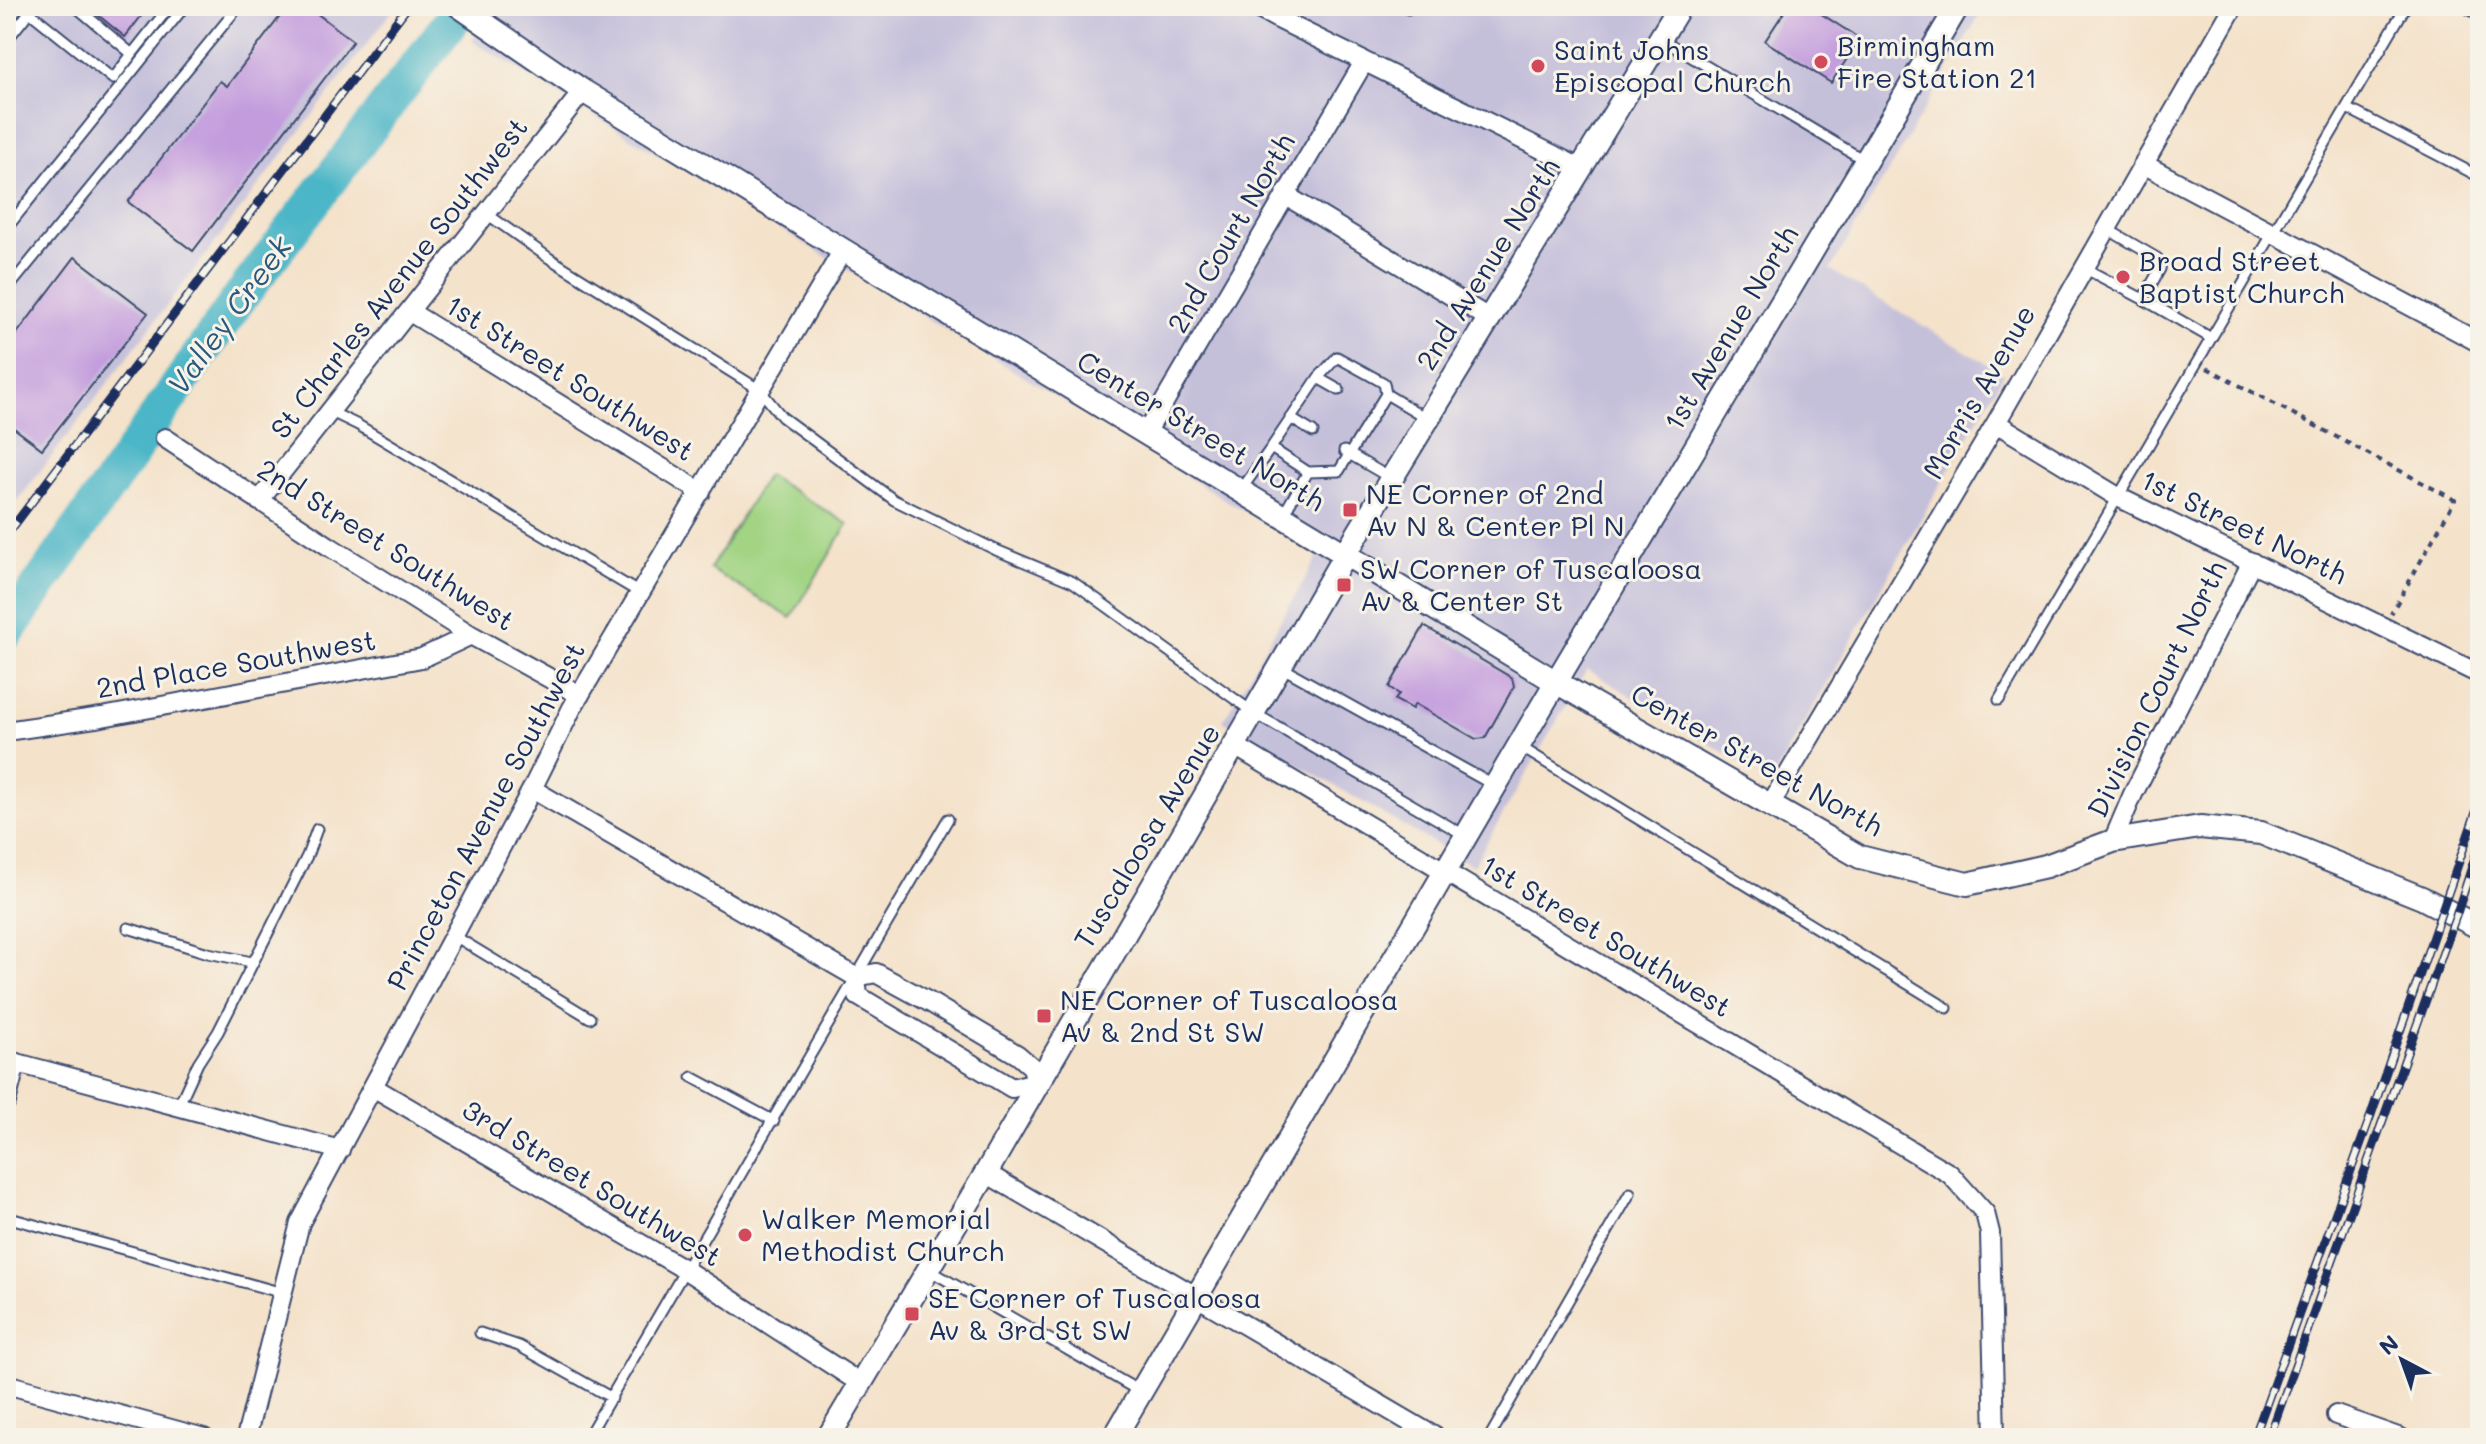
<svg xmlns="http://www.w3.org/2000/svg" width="2486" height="1444" viewBox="0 0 2486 1444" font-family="Mali,sans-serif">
<rect width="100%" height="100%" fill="#f7f3e8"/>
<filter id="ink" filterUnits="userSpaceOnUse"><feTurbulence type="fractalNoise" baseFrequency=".0125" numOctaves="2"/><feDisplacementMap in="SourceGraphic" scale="16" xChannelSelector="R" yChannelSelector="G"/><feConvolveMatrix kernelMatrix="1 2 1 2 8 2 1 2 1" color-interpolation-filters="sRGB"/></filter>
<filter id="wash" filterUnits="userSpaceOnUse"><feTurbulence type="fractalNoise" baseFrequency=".006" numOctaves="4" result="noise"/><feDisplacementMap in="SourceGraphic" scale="32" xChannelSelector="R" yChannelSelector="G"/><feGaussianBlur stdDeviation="1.8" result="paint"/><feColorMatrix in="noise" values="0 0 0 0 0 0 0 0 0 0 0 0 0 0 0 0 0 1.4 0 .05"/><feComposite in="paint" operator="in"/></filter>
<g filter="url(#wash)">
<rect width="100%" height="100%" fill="#f4e2ca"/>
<path fill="#c5c0da" d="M7,6h389l-390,510v-509z
M499,6h1486l-155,264 174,104 -233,407 -184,-112 -114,197 -250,-145 95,-165 -846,-515z"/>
<path fill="#a2d484" stroke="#5e8271" stroke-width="2" d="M767,475l81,49 -57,94 -81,-49z"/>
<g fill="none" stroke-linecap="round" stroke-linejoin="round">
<path stroke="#4bb6c7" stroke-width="36" d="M6,633l232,-333 225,-294"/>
</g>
<g id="blocks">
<path fill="#c39cdd" d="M87,6h62l-24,31z
M288,6h19l46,35 -160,210 -65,-49 92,-121 7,5z
M1788,6h21l51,33 -29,44 -66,-42z
M75,257l73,56 -106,136 -36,-27v-74z
M1424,626l88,52 2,8 -29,52 -9,1 -61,-35 -3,5 -17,-9 4,-6 -10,-7z"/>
</g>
</g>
<g filter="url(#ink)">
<use href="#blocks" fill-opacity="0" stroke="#3c4a6e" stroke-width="2"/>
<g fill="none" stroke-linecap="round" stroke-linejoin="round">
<g stroke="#3c4a6e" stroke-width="13">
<path id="service" d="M22,6l91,73 19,-25 -57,-48
M1402,6l6,3 2,-3
M1661,39l203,121
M7,40l27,-34
M132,54l38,-48
M2347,108l133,69
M487,214l62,44 211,132 22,27 112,83 102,50 77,32 181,131 212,123
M6,229l179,-223
M2107,229l50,29 4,5 -1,6 -17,30 68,39
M2084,268l59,31
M6,291l233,-285
M1318,378l21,12
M1386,394l-47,77 -31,1 -37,-24 47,-70 19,-21 47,26 2,11 42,25
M329,411l29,14 282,168
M1290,418l23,14
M1344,451l48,28
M1241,490l30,-42
M1283,515l25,-43
M1281,667l214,119
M1999,700l407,-694
M1519,746l428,262
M128,928l80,25 44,9
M453,935l137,83
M692,1077l82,44
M178,1107l20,-44 20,-31 89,-176 10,-27
M6,1217l277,76
M929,1270l212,122
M480,1333l39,13 93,52
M587,1438l361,-619
M1489,1438l141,-245"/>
</g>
<g stroke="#3c4a6e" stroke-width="22">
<path id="minor" d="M1252,6l330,163
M2472,6l8,4
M2145,165l335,178
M1285,195l205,124
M410,312l291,180
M1996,423l122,74 355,174
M1146,433l218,-371
M165,438l165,109 141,88 109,60
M259,501l324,-410
M6,731l96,-14 320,-59 49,-23
M1235,746l715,428 35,39 5,20 5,205
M532,789l324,188 20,-4 55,30 87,52 14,12 4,15 -24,6 -154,-92 -2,-19
M1770,805l226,-382 238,-417
M2113,841l20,-47 119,-232
M6,1060l334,90
M373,1087l311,182 176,114
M6,1102l10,-39
M986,1173l451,265
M6,1384l198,54
M2336,1415l65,23
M246,1438l54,-215 232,-434 40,-81 271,-458"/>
</g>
<g stroke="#3c4a6e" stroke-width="26">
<path id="tertiary" d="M459,6l124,85 260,159 713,432 304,175 107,27 79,-18 67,-25 87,-14 61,6 161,65 58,30
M828,1438l158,-265 360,-620 334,-547
M1114,1438l442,-756 402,-676"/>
</g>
<path stroke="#3c4a6e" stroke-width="4" stroke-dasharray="6 6" stroke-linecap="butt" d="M2207,368l248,132 -64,114"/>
<use href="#service" stroke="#fff" stroke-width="9"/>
<use href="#minor" stroke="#fff" stroke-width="18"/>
<use href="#tertiary" stroke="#fff" stroke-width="22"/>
<g stroke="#1b2f5e" stroke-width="9">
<path id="rail" d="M6,536l402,-530
M2254,1438l117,-323 109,-314
M2269,1438l187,-522 24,-74"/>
</g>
<use href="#rail" stroke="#f7f3e8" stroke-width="6" stroke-dasharray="18" stroke-linecap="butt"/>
</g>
</g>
<g fill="#d1495b" stroke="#f7f3e8" stroke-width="3">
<circle cx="1821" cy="62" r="8"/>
<circle cx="1538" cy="66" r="8"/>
<circle cx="2123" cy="277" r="8"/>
<rect x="1342" y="502" width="16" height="16" rx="4"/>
<rect x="1336" y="577" width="16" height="16" rx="4"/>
<rect x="1036" y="1008" width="16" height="16" rx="4"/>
<circle cx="745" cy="1235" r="8"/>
<rect x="904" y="1306" width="16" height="16" rx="4"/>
</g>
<g text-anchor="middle" stroke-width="6" stroke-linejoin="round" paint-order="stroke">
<g font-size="28" fill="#1b2f5e" stroke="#f7f3e8" text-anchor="start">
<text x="1837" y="56">Birmingham<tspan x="1837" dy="32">Fire Station 21</tspan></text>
<text x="1554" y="60">Saint Johns<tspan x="1554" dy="32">Episcopal Church</tspan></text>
<text x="2139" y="271">Broad Street<tspan x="2139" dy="32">Baptist Church</tspan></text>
<text x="1366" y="504">NE Corner of 2nd<tspan x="1366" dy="32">Av N &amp; Center Pl N</tspan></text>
<text x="1360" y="579">SW Corner of Tuscaloosa<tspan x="1360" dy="32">Av &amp; Center St</tspan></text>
<text x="1060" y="1010">NE Corner of Tuscaloosa<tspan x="1060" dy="32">Av &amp; 2nd St SW</tspan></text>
<text x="761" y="1229">Walker Memorial<tspan x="761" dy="32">Methodist Church</tspan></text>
<text x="928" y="1308">SE Corner of Tuscaloosa<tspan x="928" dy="32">Av &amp; 3rd St SW</tspan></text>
</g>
<g font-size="28" fill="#1b2f5e" stroke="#f7f3e8">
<text transform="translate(1231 233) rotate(-60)" y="10">2nd Court North</text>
<text transform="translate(1488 264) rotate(-58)" y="10">2nd Avenue North</text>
<text transform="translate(399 278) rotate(-52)" y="10">St Charles Avenue Southwest</text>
<text transform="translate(1731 328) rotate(-59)" y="10">1st Avenue North</text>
<text transform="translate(570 378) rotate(32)" y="10">1st Street Southwest</text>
<text transform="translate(1979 392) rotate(-60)" y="10">Morris Avenue</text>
<text transform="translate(1201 431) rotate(31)" y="10">Center Street North</text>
<text transform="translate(2244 527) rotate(26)" y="10">1st Street North</text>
<text transform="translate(386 545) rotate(32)" y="10">2nd Street Southwest</text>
<text transform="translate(236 664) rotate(-10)" y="10">2nd Place Southwest</text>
<text transform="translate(2157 689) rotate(-64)" y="10">Division Court North</text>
<text transform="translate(1757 760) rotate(29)" y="10">Center Street North</text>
<text transform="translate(486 816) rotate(-62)" y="10">Princeton Avenue Southwest</text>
<text transform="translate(1147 836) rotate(-59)" y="10">Tuscaloosa Avenue</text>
<text transform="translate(1606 936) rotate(31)" y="10">1st Street Southwest</text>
<text transform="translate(592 1183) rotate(31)" y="10">3rd Street Southwest</text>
</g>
<g font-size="30" font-style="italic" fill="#29587e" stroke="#f7f3e8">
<text transform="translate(230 316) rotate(-54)" y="10">Valley Creek</text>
</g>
</g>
<rect width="2486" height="1444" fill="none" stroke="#f7f3e8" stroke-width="32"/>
<g transform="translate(2402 1360) rotate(319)" stroke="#f7f3e8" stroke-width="6" paint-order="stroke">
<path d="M0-6L14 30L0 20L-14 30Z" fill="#1b2f5e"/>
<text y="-12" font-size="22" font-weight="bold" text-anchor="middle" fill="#1b2f5e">N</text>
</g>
</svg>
